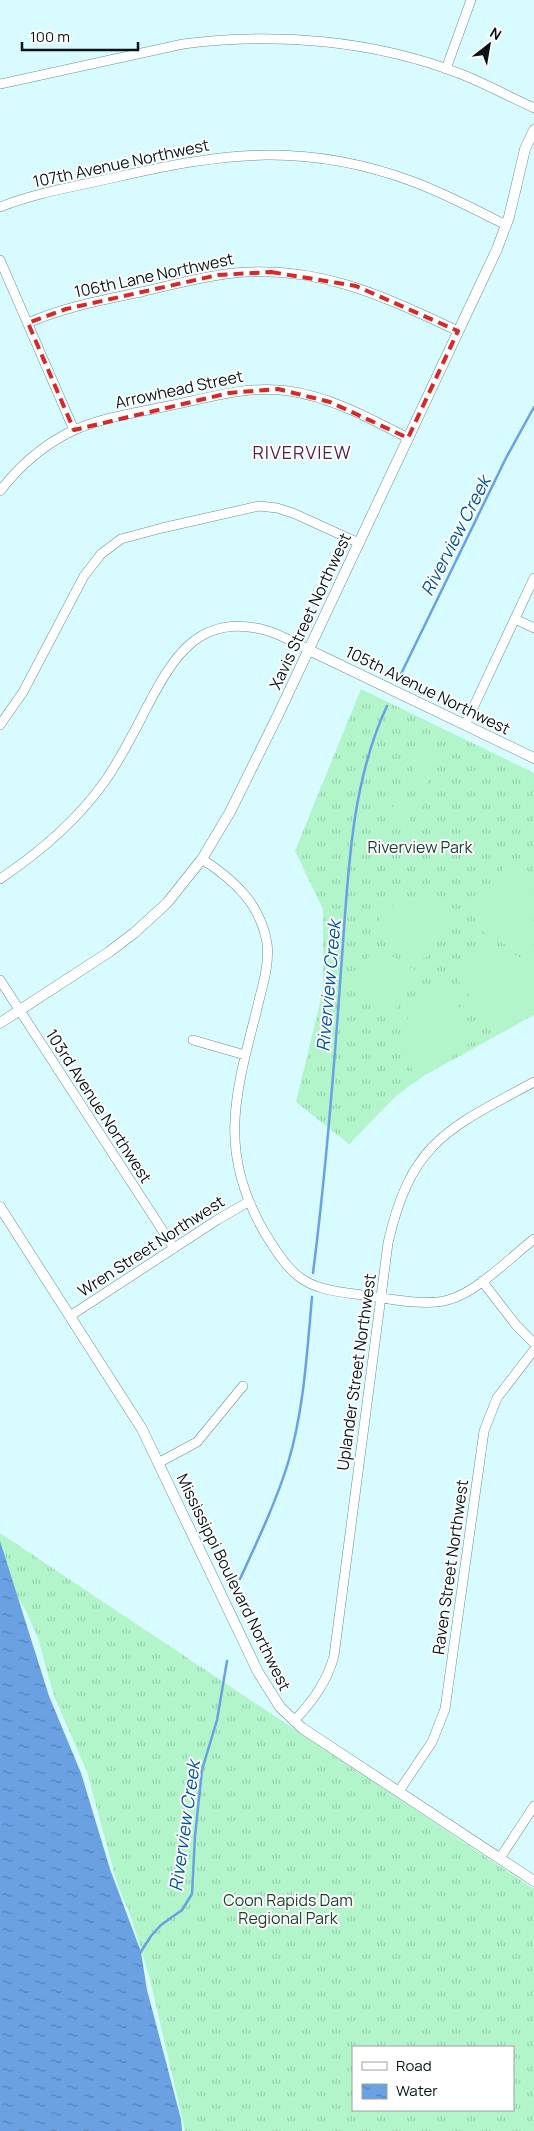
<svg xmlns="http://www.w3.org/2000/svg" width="534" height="2131" viewBox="0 0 534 2131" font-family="Manrope,sans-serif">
<defs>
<pattern id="grass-tufts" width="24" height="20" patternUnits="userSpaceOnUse" patternTransform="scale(1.25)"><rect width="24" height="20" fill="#b2f5ca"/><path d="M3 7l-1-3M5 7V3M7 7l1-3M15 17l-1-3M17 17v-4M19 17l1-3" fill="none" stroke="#98d1ad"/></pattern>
<pattern id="water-ripples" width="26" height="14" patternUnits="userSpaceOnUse" patternTransform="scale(1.25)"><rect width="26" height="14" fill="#6aa1e3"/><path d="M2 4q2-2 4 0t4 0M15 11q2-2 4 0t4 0" fill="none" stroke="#5582b7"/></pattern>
</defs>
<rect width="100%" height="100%" fill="#d7fbff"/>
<path fill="url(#grass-tufts)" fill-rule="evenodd" d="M361,689l173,84v242l-109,60 -28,20 -48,49 -53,-42 27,-112v-81l-28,-58z
M0,1533l534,356v242h-349l-35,-152 -18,-59 -15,-37 -30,-111 -33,-76 -16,-58 -13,-29 -25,-37zM353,2047h160v63h-160z"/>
<path fill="#b2f5ca" d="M419,748l17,5 -10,34 -17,-5z
M399,798l17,10 -9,16 -18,-11z
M509,860l12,7 13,15 -1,79 -51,-30 -8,-14z
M411,898l16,2 26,16 -27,41 -5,2 -48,-29c11,-19 17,-26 38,-32z
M502,947l32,19v44l-33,17 -10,-2 -37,-50 2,-4 28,-21z
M378,948l36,21 2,6 -24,40c-31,-16 -45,-41 -14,-67z
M439,977l38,57 -2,6 -60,34c-4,-6 -9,-14 -11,-21 -7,-30 16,-57 35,-76z"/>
<path fill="url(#water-ripples)" d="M0,1541l49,155 32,77 29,96 31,83 6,38 34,129 1,12h-182z"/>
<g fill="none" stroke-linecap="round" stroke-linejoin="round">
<path stroke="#6aa1e3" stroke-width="2.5" d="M400,676l106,-218 28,-51
M313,1273c13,-101 21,-202 28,-303 7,-87 8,-183 46,-264
M240,1579c17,-37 36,-77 48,-116 16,-53 19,-111 24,-166
M140,1953l11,-17 10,-11 21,-15 10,-16 3,-58 7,-66 15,-50 10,-59"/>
<g stroke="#6d8e92" stroke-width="10">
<path id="minor" d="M446,69l25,-69
M0,84l183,-40c93,-12 190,-4 278,30 25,10 49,23 73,34
M0,207c38,-15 78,-21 117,-30 109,-25 189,-35 297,5 32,12 62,28 92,43
M0,260l74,170
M28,323c36,-16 75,-23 113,-31 31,-7 62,-16 93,-19 86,-8 149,23 224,58
M0,491c17,-22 40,-43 66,-57 31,-16 68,-21 102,-28 40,-8 80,-21 121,-15 42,6 82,28 119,47
M515,619l19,9
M0,725l23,-33 61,-116 17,-22 20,-15 41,-11 97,-22 18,2 16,5 66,30
M465,725l69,-147
M202,859c32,21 58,44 65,84 3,23 -6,47 -11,70 -22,85 -38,141 10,222 27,43 37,53 89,59 27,3 67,13 93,6 28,-7 63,-43 86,-61
M0,879c40,-27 77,-58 105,-98 17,-24 30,-51 43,-76 24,-45 48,-88 108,-77 19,3 36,14 53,22
M0,980l174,268
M193,1040l52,15
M482,1281l34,44 18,18
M70,1316l147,-96 31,-18
M158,1463l39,-21 46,-56
M294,1721c18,-19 33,-39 40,-65l54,-413c23,-102 61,-115 146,-161
M399,1791l33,-49 13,-33 39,-278 13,-33 37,-48
M500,1858l34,-52"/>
</g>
<g stroke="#6d8e92" stroke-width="11">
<path id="tertiary" d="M309,650l225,108
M0,1023l109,-71 25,-19 33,-30 35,-44 28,-47 48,-97 219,-466 12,-32 16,-68 9,-19
M0,1207l142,222 116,243 22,35 22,21 232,153"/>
</g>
<use href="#minor" stroke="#fff" stroke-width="9"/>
<use href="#tertiary" stroke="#fff" stroke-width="10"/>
</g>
<path fill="none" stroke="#d62828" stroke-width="4" stroke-dasharray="10 6" stroke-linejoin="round" d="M271,272l85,14 102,45 -50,107 -78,-36 -52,-13 -49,4 -155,37 -46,-107 38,-14 152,-34z"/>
<g text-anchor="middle" stroke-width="4" stroke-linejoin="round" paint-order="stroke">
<g font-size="16" fill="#071315" stroke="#fff">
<text transform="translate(121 163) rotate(-12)" y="6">107th Avenue Northwest</text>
<text transform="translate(154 275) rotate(-12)" y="6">106th Lane Northwest</text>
<text transform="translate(179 389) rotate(-12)" y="6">Arrowhead Street</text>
<text transform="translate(310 611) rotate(-65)" y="6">Xavis Street Northwest</text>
<text transform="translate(428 690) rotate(26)" y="6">105th Avenue Northwest</text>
<text transform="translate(99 1106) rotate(57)" y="6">103rd Avenue Northwest</text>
<text transform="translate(151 1246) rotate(-33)" y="6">Wren Street Northwest</text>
<text transform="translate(356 1372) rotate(-82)" y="6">Uplander Street Northwest</text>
<text transform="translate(450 1567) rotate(-82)" y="6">Raven Street Northwest</text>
<text transform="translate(234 1582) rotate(64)" y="6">Mississippi Boulevard Northwest</text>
</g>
<g font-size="16" fill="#1d422c" stroke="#fff">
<text x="420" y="853">Riverview Park</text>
<text x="288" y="1906">Coon Rapids Dam<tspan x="288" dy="18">Regional Park</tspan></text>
</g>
<g font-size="18" letter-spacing="1" fill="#522252" stroke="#fff">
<text x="302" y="459">RIVERVIEW</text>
</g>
<g font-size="18" font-style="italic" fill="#0054a2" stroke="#fff">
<text transform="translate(456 536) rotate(-63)" y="6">Riverview Creek</text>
<text transform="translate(329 986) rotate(-85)" y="6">Riverview Creek</text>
<text transform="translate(185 1826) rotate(-82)" y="6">Riverview Creek</text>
</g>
</g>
<rect x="352" y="2046" width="162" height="65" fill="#ffffff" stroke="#9ca1a1"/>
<rect x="362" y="2062" width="25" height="8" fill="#ffffff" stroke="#9ca1a1"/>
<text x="396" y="2071" font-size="15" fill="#071315">Road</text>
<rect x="362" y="2084" width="25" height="15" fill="url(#water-ripples)" stroke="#9ca1a1"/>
<text x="396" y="2096" font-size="15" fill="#071315">Water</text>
<g transform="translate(489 45) rotate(31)" stroke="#ffffff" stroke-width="4" paint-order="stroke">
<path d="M0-4L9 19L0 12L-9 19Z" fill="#071315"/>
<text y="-8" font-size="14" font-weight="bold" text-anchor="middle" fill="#071315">N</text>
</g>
<path d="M22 42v8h116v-8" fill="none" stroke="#071315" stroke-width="2.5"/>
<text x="30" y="42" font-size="15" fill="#071315" stroke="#ffffff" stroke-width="4" paint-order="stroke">100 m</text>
</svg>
